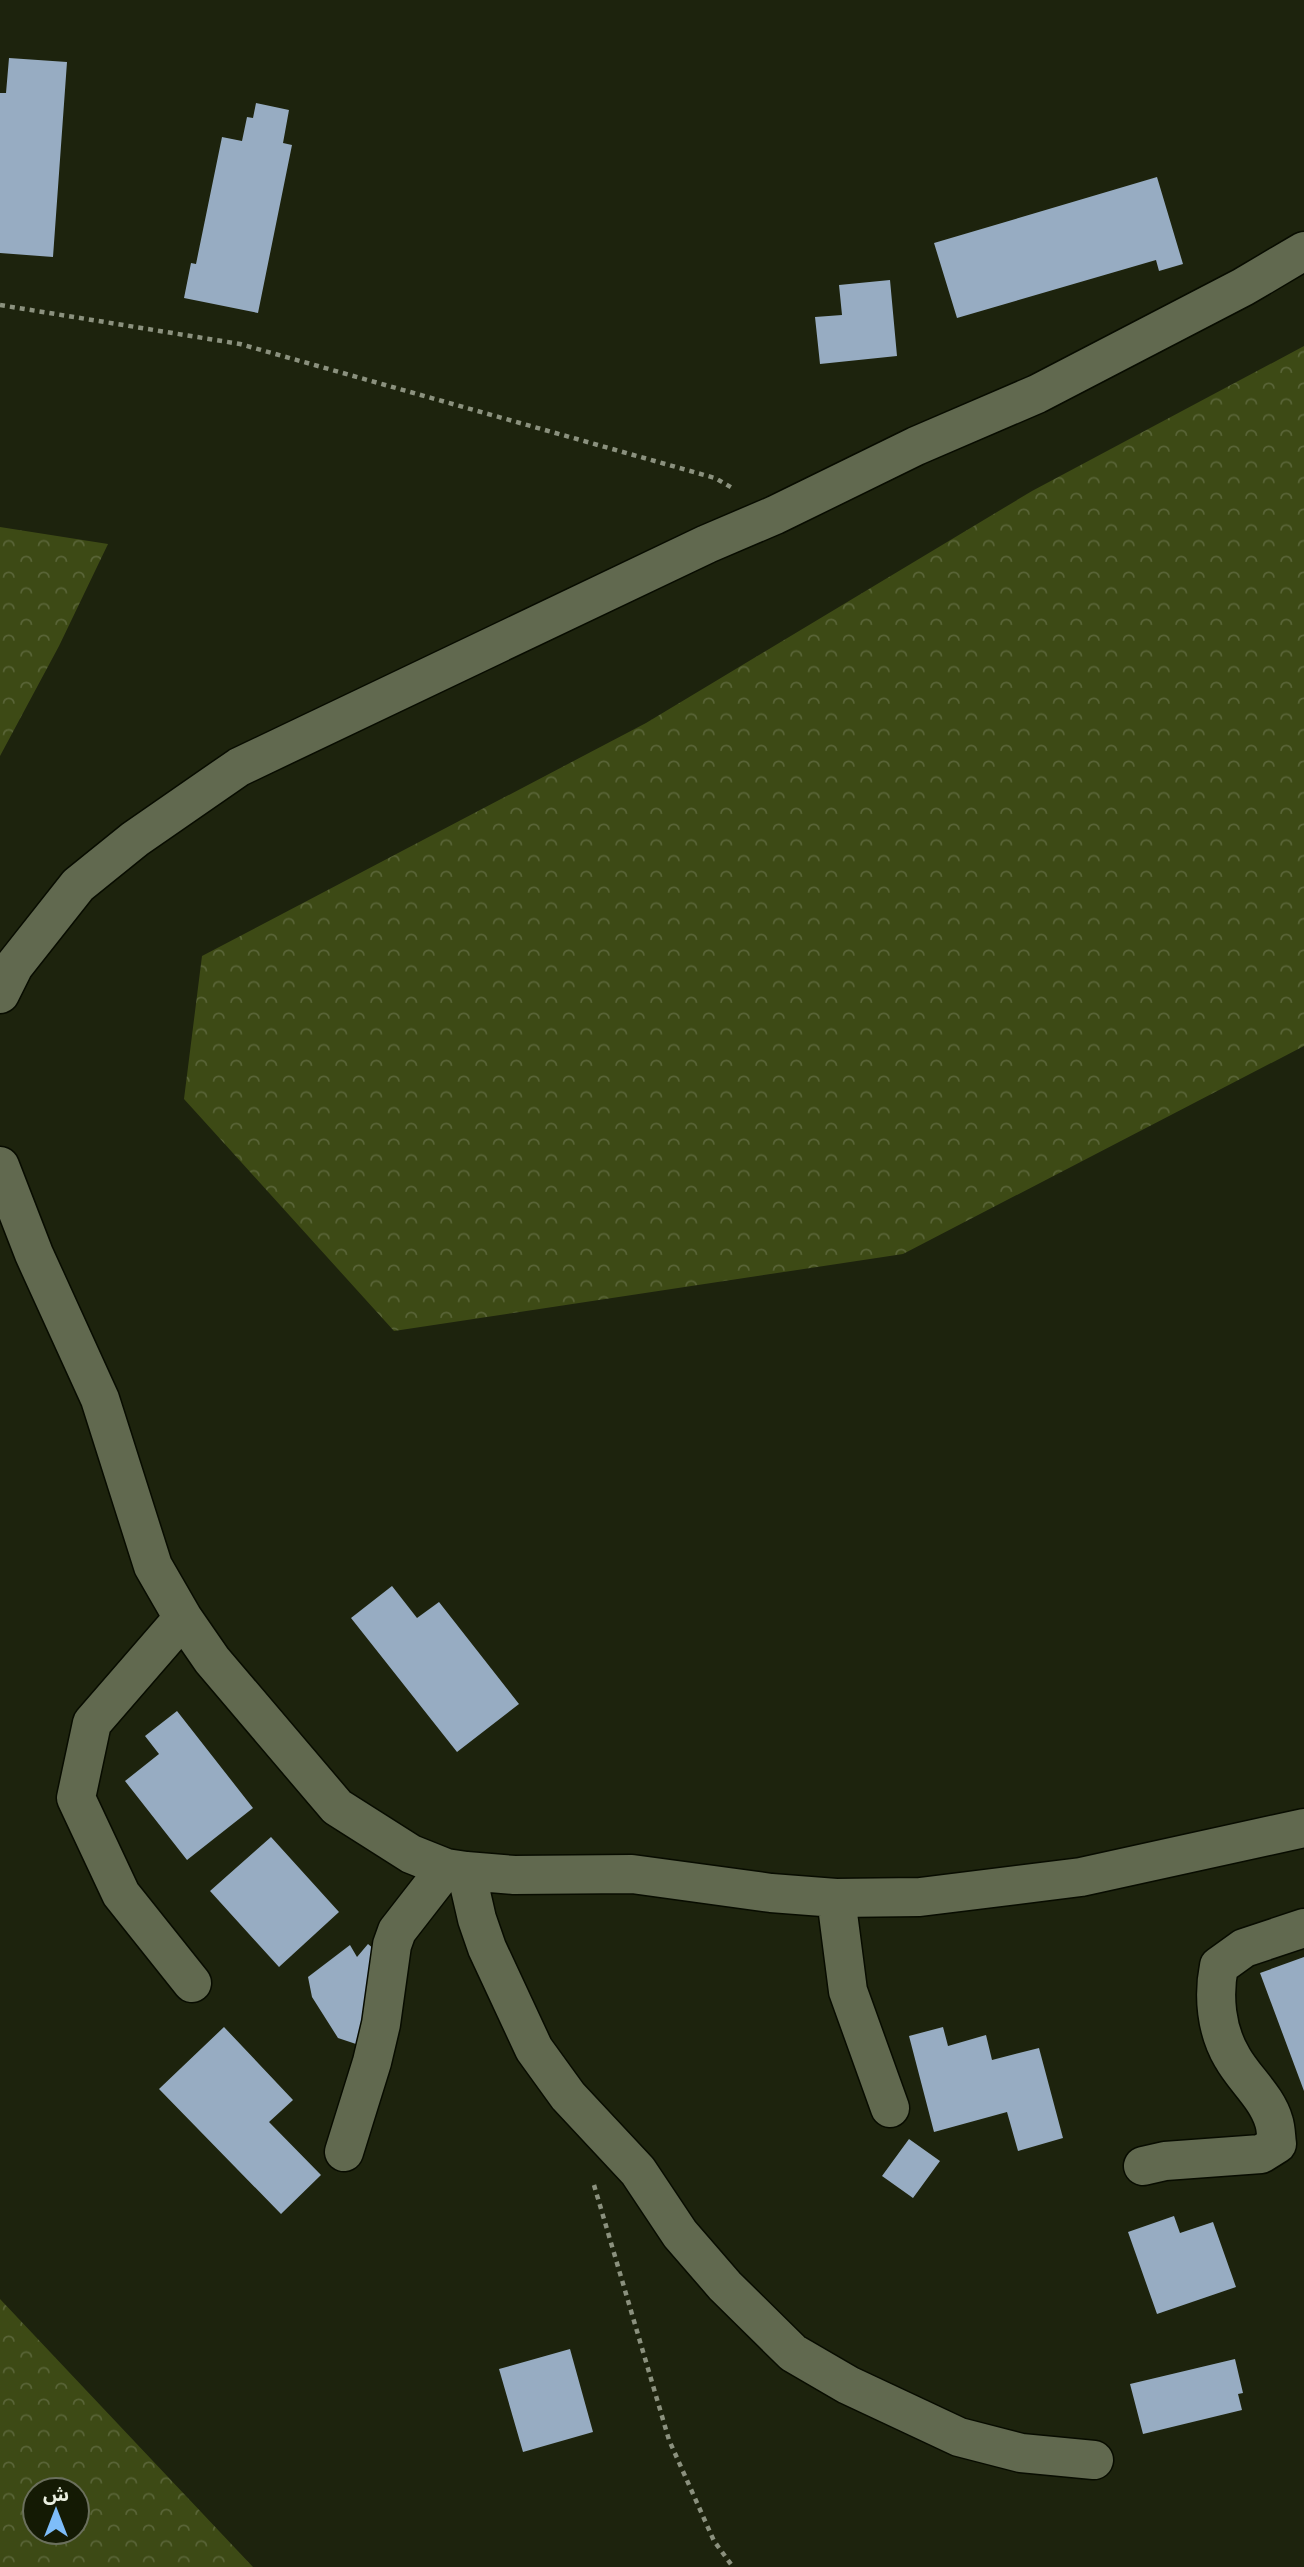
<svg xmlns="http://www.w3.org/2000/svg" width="1304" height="2567" viewBox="0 0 1304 2567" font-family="Cabin,'Noto Sans Arabic',sans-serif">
<defs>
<pattern id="forest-crowns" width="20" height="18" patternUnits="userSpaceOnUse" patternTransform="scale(1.75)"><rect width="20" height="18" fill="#3d4a15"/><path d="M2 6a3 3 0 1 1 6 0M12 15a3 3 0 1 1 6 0" fill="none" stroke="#596437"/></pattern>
</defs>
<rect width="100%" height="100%" fill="#1d230d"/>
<path fill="url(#forest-crowns)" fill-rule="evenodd" d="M1304,346v700l-401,208 -509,77 -210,-232 18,-143 444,-233 386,-232z
M0,527l108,17 -49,102 -59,110z
M0,2299l253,268h-253zM35,2490h42v42h-42z"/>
<path fill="#97acc2" d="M9,58l58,4 -14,195 -53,-4v-160h6z
M256,103l33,7 -6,33 9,2 -34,168 -74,-15 7,-35 5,1 26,-127 20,4 5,-24 6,1z
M1157,177l26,87 -24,7 -3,-11 -199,58 -23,-75z
M890,280l7,76 -77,8 -5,-47 27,-2 -3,-30z
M392,1586l25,32 22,-16 80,102 -62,48 -106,-134z
M177,1711l76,97 -66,52 -62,-79 34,-27 -14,-18z
M271,1837l68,75 -60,55 -69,-76z
M368,1944l13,11 -13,93 -30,-10 -26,-41 -4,-20 42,-32 7,12z
M1304,1957v134l-44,-118z
M224,2027l69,73 -24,22 52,53 -40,39 -122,-125z
M943,2027l5,19 38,-11 6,25 47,-12 24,90 -45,13 -11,-39 -73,20 -25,-96z
M909,2139l31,22 -27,37 -31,-22z
M1174,2216l6,17 33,-11 23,65 -79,27 -29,-82z
M570,2349l23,83 -70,20 -24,-83z
M1235,2359l8,34 -5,1 4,16 -99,24 -13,-50z"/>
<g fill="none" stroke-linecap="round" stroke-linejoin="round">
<g stroke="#080c00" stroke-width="41">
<path id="minor" d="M0,994l14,-28 64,-81 57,-46 104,-72 468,-223 68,-29 141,-69 121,-52 206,-107 61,-36
M0,1166l34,88 66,145 53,167 30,52 29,42 125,147 74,47 35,14 20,3 48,4 118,-1 139,19 65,5 84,-1 161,-20 223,-49
M183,1618l-91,105 -16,75 45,96 71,89
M466,1871l11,48 10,29 47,101 34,47 70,75 42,63 45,52 68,67 55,32 111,52 62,16 73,7
M836,1898l12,93 42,117
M344,2152l28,-90 9,-38 11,-79 5,-14 49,-63
M1143,2166l22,-5 96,-7 16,-10c-1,-7 -1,-16 -3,-22 -7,-25 -30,-43 -42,-65 -16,-27 -19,-61 -13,-91l25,-18 60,-20"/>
</g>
<path stroke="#8b917e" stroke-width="4.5" stroke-dasharray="5 5" stroke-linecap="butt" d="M0,305l240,39 475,134 19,11
M594,2185l75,255 45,101 19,26"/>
<use href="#minor" stroke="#61694f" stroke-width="38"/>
</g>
<g transform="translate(56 2511)"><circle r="33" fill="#141a04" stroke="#6a6f5c" stroke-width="2"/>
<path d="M0-5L12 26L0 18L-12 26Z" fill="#7ebdf9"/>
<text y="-10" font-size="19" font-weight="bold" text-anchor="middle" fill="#eaefe0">ش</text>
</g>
</svg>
